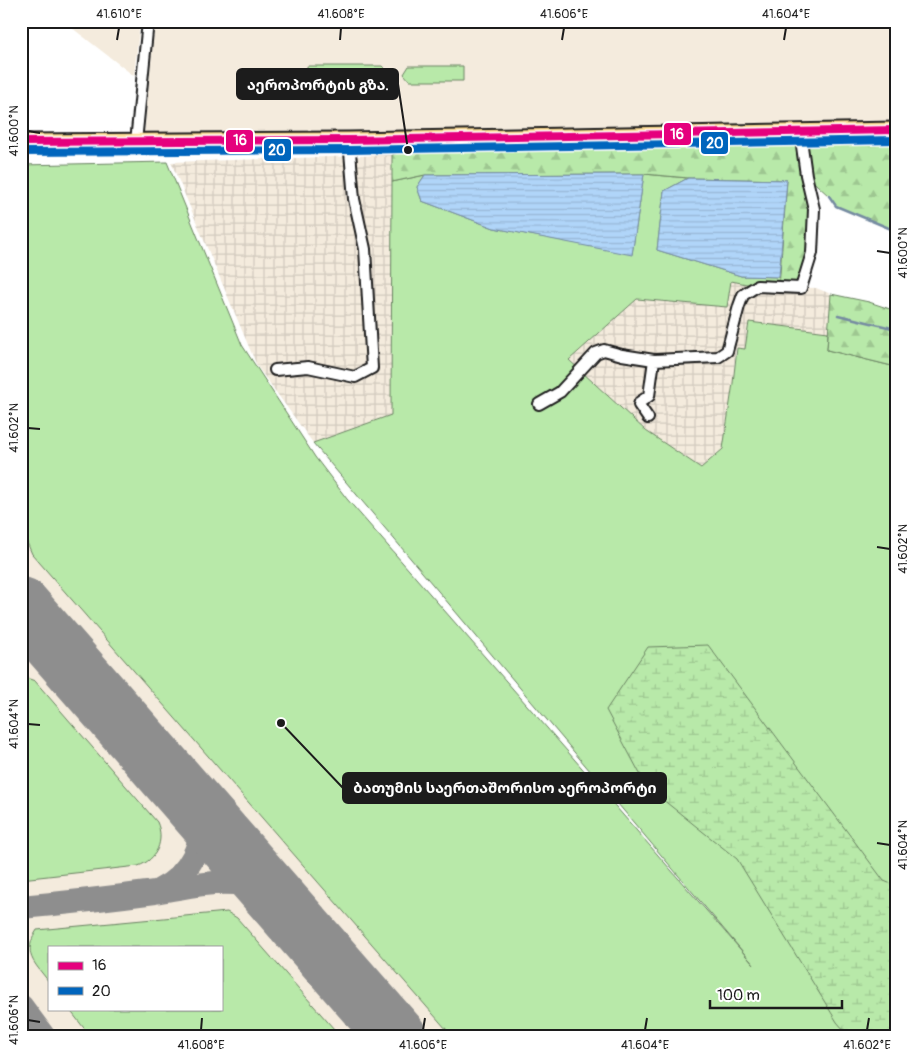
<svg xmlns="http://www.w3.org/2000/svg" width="917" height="1058" viewBox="0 0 917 1058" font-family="Pangolin,'Noto Sans Georgian',sans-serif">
<defs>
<pattern id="industrial-grid" width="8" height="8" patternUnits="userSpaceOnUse" patternTransform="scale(1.25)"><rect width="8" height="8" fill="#f4ebdd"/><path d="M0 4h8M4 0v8" fill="none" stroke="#d1c9bd"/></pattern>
<pattern id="forest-firs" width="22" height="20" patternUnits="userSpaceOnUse" patternTransform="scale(1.25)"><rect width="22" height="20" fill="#b8e9a9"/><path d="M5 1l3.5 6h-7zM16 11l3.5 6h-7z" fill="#9ec791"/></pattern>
<pattern id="wetland-marsh" width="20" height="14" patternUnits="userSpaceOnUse" patternTransform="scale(1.25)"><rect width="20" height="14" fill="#b8e9a9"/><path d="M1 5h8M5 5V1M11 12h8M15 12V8" fill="none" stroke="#9ec791"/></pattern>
<pattern id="water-rules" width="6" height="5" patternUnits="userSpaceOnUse" patternTransform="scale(1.25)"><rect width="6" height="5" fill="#b0d5f9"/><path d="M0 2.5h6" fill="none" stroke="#97b6d5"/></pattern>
</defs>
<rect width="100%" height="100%" fill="#fff"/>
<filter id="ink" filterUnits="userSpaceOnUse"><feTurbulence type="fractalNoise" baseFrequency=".02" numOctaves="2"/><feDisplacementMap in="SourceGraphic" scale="10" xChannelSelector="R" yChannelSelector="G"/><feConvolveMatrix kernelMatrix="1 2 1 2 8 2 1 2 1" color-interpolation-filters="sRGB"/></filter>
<g filter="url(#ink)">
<path fill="#f4ebdd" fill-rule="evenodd" d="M67,21h73l-6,55 -67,-52z
M155,21h741v101l-752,13z
M167,162l75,183 73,112 32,42 465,538h-791v-872zM49,947h172v62h-172z"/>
<path fill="url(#industrial-grid)" d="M392,155l-1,260 -78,28 -56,-77 -86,-204z
M731,281l26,5 59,2 15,6 -3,38 -79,-10 -4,27 -9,-1 -3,35 -10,66 -22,19 -55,-37 -77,-71 68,-61 90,8z"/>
<path fill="#b8e9a9" stroke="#6a8262" d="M307,66h75l4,4 -2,12 -77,1z
M409,66h54v15h-53l-6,-7z
M167,162l75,183 73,112 32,42 407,466 -441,-522 78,-28 1,-233 33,-7 -8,12 5,14 72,27 138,26 12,-80 44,4 -24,13 -7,59 84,26 38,1v10l-22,-1 -26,-5 -4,26 -90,-8 -68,61 77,71 55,37 22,-19 10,-66 4,-35 8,1 4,-27 79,10 -1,18 69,17v670h-443l-421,-483 -10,-23 -1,-8v-59l2,-11 -2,-3v-285z
M21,676l14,5 122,141c8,18 0,38 -19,44l-117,13z
M227,912l10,6 104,119h-250l-22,-28h152v-62h-172v35c-15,-20 -27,-28 -12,-52z"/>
<path fill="url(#forest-firs)" stroke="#6a8262" d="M896,139v92l-60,-25 -7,-10 -22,-20 7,33 -2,44 -11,35 -22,-1 8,-107 -99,-2 -44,-4 -219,1 -33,7v-27l27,-9 313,-3z
M831,294l38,8 27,9v56l-69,-17z"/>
<path fill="url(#wetland-marsh)" stroke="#6a8262" d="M708,645l176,236 12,5v151h-46l-13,-15 -100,-163 -90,-72 -41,-77 42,-63z"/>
<path fill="url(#water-rules)" stroke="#758ba1" d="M644,174l-12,81 -138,-27 -72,-27 -5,-14 8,-12z
M688,178l99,2 -8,97 -38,-1 -84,-26 7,-59z"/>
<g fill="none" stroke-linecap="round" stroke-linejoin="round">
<path stroke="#758ba1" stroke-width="2.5" d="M829,196l7,10 60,25
M838,315l58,14"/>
<path stroke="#8e8e8e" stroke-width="24" d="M21,619l13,4 19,20
M160,890c28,-14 49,-48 36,-79 -1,-5 -5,-9 -8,-13
M21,907c45,-4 89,-9 134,-15 25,-4 53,-11 79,-9 26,2 39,14 56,31
M21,1006l23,31"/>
<path stroke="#8e8e8e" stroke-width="60" d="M21,607l376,430"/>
<g stroke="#1c1c1c" stroke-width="14">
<path id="minor" d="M136,142l12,-121
M275,370l33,-3 47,10 17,-9 -7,-119 -11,-50 -5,-59
M539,404l21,-12 36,-39 8,-3 18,5 32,5 64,-3 9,-6 12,-45 4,-11 14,-9 44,2 11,-35 2,-44 -8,-34 -6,-43
M648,418l-9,-13 1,-3 9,-6 5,-36"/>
</g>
<g stroke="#1c1c1c" stroke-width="19">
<path id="highway" d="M21,142l328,-2 547,-10"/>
</g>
<use href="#minor" stroke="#fff" stroke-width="10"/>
<use href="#highway" stroke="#fedd96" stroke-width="15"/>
<g stroke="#fff" stroke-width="11">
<path id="bus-1" d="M21,142l328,-2 547,-10"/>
</g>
<g stroke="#fff" stroke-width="11">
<path id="bus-2" d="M21,152l328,-2 547,-10"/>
</g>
<use href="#bus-1" stroke="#e5007d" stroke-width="8"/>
<use href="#bus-2" stroke="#0065bd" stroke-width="8"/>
</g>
</g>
<path fill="none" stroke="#1c1c1c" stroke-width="2" d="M117,40l2,-12M340,40l1,-12M562,40l2,-12M784,40l2,-12M28,131l12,2M877,251l13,2M28,428l12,1M877,547l13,2M28,724l12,1M877,843l13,2M28,1020l12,2M201,1030l1,-12M423,1030l2,-12M645,1030l2,-12M867,1030l2,-12"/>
<path fill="none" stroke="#1c1c1c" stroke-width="2" d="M408 150L398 84M281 723L343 788"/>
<g fill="#1c1c1c" stroke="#fff" stroke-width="2">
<circle cx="408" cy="150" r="5"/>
<circle cx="281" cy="723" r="5"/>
</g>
<g fill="#1c1c1c" stroke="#1c1c1c" stroke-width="2">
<rect x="237" y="69" width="161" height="30" rx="5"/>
<rect x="343" y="773" width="323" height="30" rx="5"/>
</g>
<g font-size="15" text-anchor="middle" font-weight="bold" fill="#fff">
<text x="318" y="90">აეროპორტის გზა.</text>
<text x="505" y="793">ბათუმის საერთაშორისო აეროპორტი</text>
</g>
<g stroke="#fff" stroke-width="2">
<rect x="663" y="122" width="29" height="24" rx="5" fill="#e5007d"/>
<rect x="225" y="129" width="29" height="24" rx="5" fill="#e5007d"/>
<rect x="700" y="131" width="29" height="24" rx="5" fill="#0065bd"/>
<rect x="263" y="138" width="29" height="24" rx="5" fill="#0065bd"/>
</g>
<g font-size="14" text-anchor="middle" font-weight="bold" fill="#fff">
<text x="677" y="139">16</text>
<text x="240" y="145">16</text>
<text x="715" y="148">20</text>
<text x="277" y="155">20</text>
</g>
<rect width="917" height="1058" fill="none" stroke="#fff" stroke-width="55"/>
<rect x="48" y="946" width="175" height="65" fill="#ffffff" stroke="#a4a4a4"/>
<rect x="58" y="962" width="25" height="8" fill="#e5007d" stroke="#a4a4a4"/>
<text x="92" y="970" font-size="15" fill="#1c1c1c">16</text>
<rect x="58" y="987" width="25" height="8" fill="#0065bd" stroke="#a4a4a4"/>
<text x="92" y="996" font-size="15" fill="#1c1c1c">20</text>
<path d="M710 1000v8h132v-8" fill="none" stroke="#1c1c1c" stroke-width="2.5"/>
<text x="717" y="1000" font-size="15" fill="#1c1c1c" stroke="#ffffff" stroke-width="4" paint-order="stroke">100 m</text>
<rect x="28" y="28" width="862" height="1002" fill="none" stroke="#1c1c1c" stroke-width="2"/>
<g font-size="12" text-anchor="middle" fill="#1c1c1c">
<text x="119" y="18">41.610°E</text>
<text x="341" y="18">41.608°E</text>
<text x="564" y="18">41.606°E</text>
<text x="786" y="18">41.604°E</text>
<text transform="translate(14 131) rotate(-90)" y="4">41.600°N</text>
<text transform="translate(903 253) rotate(-90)" y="4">41.600°N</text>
<text transform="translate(14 428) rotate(-90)" y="4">41.602°N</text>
<text transform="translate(903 549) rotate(-90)" y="4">41.602°N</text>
<text transform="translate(14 724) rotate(-90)" y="4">41.604°N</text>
<text transform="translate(903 845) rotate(-90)" y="4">41.604°N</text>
<text transform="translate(14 1020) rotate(-90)" y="4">41.606°N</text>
<text x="201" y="1049">41.608°E</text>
<text x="423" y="1049">41.606°E</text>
<text x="645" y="1049">41.604°E</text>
<text x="867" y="1049">41.602°E</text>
</g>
</svg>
